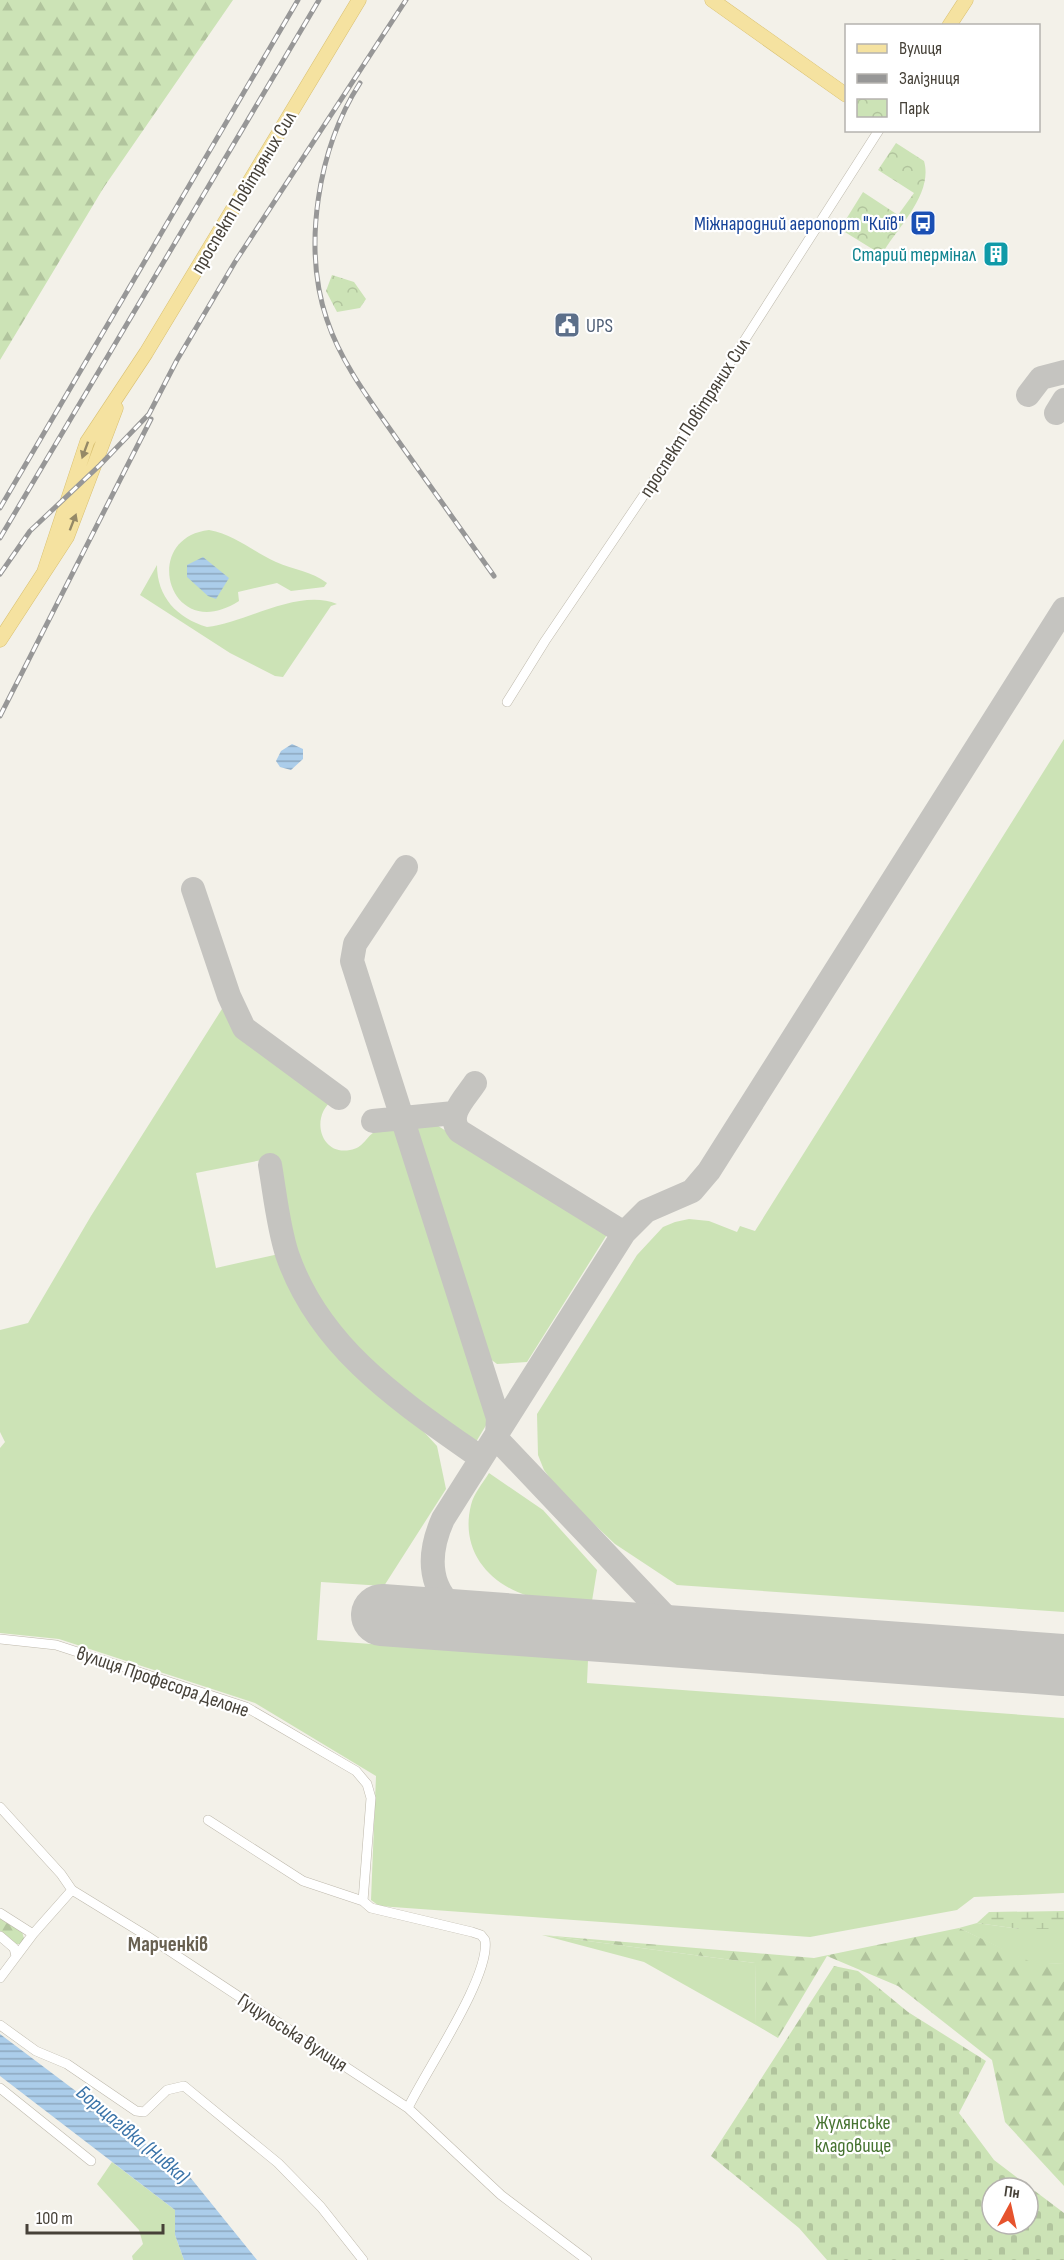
<svg xmlns="http://www.w3.org/2000/svg" width="1064" height="2260" viewBox="0 0 1064 2260" font-family="'Sofia Sans Condensed',sans-serif">
<defs>
<pattern id="forest-firs" width="22" height="20" patternUnits="userSpaceOnUse" patternTransform="scale(1.5)"><rect width="22" height="20" fill="#cce3b6"/><path d="M5 1l3.5 6h-7zM16 11l3.5 6h-7z" fill="#b1c49d"/></pattern>
<pattern id="wetland-marsh" width="20" height="14" patternUnits="userSpaceOnUse" patternTransform="scale(1.5)"><rect width="20" height="14" fill="#cce3b6"/><path d="M1 5h8M5 5V1M11 12h8M15 12V8" fill="none" stroke="#b1c49d"/></pattern>
<pattern id="cemetery-stones" width="16" height="16" patternUnits="userSpaceOnUse" patternTransform="scale(1.5)"><rect width="16" height="16" fill="#cce3b6"/><path d="M2 7V4a2 2 0 0 1 4 0v3zM10 15v-3a2 2 0 0 1 4 0v3z" fill="#b1c49d"/></pattern>
<pattern id="park-crowns" width="20" height="18" patternUnits="userSpaceOnUse" patternTransform="scale(1.5)"><rect width="20" height="18" fill="#cce3b6"/><path d="M2 6a3 3 0 1 1 6 0M12 15a3 3 0 1 1 6 0" fill="none" stroke="#b1c49d"/></pattern>
<pattern id="water-rules" width="6" height="5" patternUnits="userSpaceOnUse" patternTransform="scale(1.5)"><rect width="6" height="5" fill="#abcdea"/><path d="M0 2.5h6" fill="none" stroke="#8da8bf"/></pattern>
</defs>
<rect width="100%" height="100%" fill="#f3f1e9"/>
<path fill="#cce3b6" d="M209,530c27,5 44,22 67,32 18,8 35,9 51,21l-3,4 -33,4 -14,-8 -39,9 1,9c-70,45 -100,-63 -30,-71z
M157,565c0,32 20,53 50,62 40,-5 92,-39 130,-23l-6,2 -48,71 -8,-1 -45,-23 -90,-58z
M1064,739v873l-387,-27 -62,-41 -55,-52 -16,-22 -6,-15 -1,-41 100,-159 26,-28 12,-5 14,-3 20,2 28,11 3,-6 15,5z
M227,1001l14,30 21,18 71,51c-23,16 -13,56 17,50 14,-2 16,-14 26,-19 5,-3 13,-3 19,-3l93,294 -12,20c-82,-54 -159,-107 -185,-208 -7,-25 -9,-52 -14,-77l-81,16 20,95 63,-14 19,44 38,56 29,28 47,37 25,27 9,43 -62,97 -63,-4 -4,58 271,20 -1,23 477,35v175l-90,4 -17,13 -147,27 -431,-31 -8,-6 5,-124 -121,-73 -196,-64 -59,-6v-185l5,-6 -5,-10v-102l28,-7 63,-107z
M435,1124l173,109 -81,129 -30,2 -8,-6 -74,-233z
M489,1473l54,37 54,60 -5,31c-20,-1 -45,1 -64,-5 -41,-13 -68,-47 -57,-91 3,-12 12,-22 18,-32z
M977,1923l42,6h45v35l-33,-1 -72,-35z
M542,1935l213,28 1,62 -112,-63z
M112,2162l63,48v25l9,25h-51l-1,-4 11,-12 -4,-14 -42,-46z"/>
<path fill="url(#forest-firs)" d="M0,0h233l-129,187 -104,173z
M0,1917l22,14 2,8 -4,5h-6l-14,-11z
M959,1928l72,34 33,2v222l-59,-64 -13,-62 -94,-74 -71,-30 -49,82 -22,-13 -1,-62 -213,-28 272,23z"/>
<path fill="url(#wetland-marsh)" d="M1064,1911v18h-45l-42,-6 12,-11z"/>
<path fill="url(#cemetery-stones)" fill-rule="evenodd" d="M834,1966l24,5 50,41 78,49 -27,52 35,47 70,53v47h-237l-28,-32 -88,-72zM992,2188h36v36h-36z"/>
<path fill="url(#park-crowns)" d="M896,143l28,18c9,31 -23,63 -39,88l-11,1 -34,-21 23,-37 35,23 16,-22 -36,-23z
M332,275l22,7 12,17 -6,9 -23,4 -11,-21z"/>
<path fill="url(#water-rules)" d="M203,557l26,21 -13,21 -8,-3 -21,-19v-12z
M292,744l11,5v10l-12,11 -11,-3 -4,-6 5,-10z
M0,2034l190,143 67,83h-73l-9,-25v-25l-175,-134z"/>
<g fill="none" stroke-linecap="round" stroke-linejoin="round">
<path stroke="#c5c4c0" stroke-width="24" d="M1028,395l13,-17 23,-6
M1056,413l8,-13
M406,867l-51,77 -3,17 146,457 -1,16
M193,889l36,107 15,32 95,70
M475,1083c-9,14 -29,32 -16,48l165,102
M373,1121l81,-8
M270,1165c5,29 8,61 17,89 33,96 116,149 194,204
M495,1437l190,200
M488,1622c-56,-11 -66,-56 -45,-103l181,-286 22,-22 46,-20 17,-20 355,-562"/>
<path stroke="#c5c4c0" stroke-width="62" d="M382,1615l682,50"/>
<g stroke="#beb9ac" stroke-width="10">
<path id="minor" d="M507,702l38,-61 128,-189 206,-322
M0,1639l56,6 190,62 110,64 11,13 4,14 -8,103
M0,1807l61,67 11,16 75,46 261,172 93,87 86,65
M208,1820l95,61 60,20 8,7 101,24 9,3 4,5c6,36 -59,130 -77,168
M0,1913l33,21
M0,1936l14,12 2,8
M0,1978l33,-44 39,-44
M0,2025l36,26 31,13 69,47 8,1 23,-22 17,-4 94,77 43,44 42,53
M0,2088l91,73"/>
</g>
<g stroke="#d9c071" stroke-width="15">
<path id="primary" d="M712,0l134,95
M949,26l17,-26
M44,572l43,-130 59,-89 213,-353
M0,640l67,-103 49,-129"/>
</g>
<use href="#minor" stroke="#fff" stroke-width="9"/>
<use href="#primary" stroke="#f5e2a0" stroke-width="14"/>
<g stroke="#979797" stroke-width="5">
<path id="rail" d="M360,83c-42,65 -58,164 -33,237 15,45 45,83 72,122 32,45 63,89 95,134
M0,508l298,-508
M0,538l319,-538
M0,574l30,-43 70,-66 49,-51 28,-54 58,-98 171,-262
M0,716l151,-297"/>
</g>
<use href="#rail" stroke="#fff" stroke-width="3" stroke-dasharray="9" stroke-linecap="butt"/>
</g>
<defs><path id="oneway-solid" d="M-6-.8H1V-3.2L6.5 0L1 3.2V.8H-6Z" transform="scale(1.5)"/></defs>
<g fill="#958967">
<use href="#oneway-solid" transform="translate(85 450) rotate(110)"/>
<use href="#oneway-solid" transform="translate(73 522) rotate(-69)"/>
</g>
<defs>
<g id="bus-square" transform="scale(1.35)"><rect x="-9" y="-9" width="18" height="18" rx="4" fill="#1a4fb4" stroke="#fff"/><path d="M-5-6H5V4H4V6H2V4H-2V6H-4V4H-5ZM-3.5-4V0h7V-4ZM-3.5 1.2v1.5H-2V1.2ZM2 1.2v1.5H3.5V1.2Z" fill="#fff"/></g>
<g id="building-square" transform="scale(1.35)"><rect x="-9" y="-9" width="18" height="18" rx="4" fill="#0f9aa8" stroke="#fff"/><path d="M-4-6H4V6H1V3H-1V6H-4ZM-2.5-4.3h1.7v1.8h-1.7ZM.8-4.3h1.7v1.8H.8ZM-2.5-1h1.7V.8h-1.7ZM.8-1h1.7V.8H.8Z" fill="#fff"/></g>
<g id="civic-square" transform="scale(1.35)"><rect x="-9" y="-9" width="18" height="18" rx="4" fill="#5c6f8a" stroke="#fff"/><path d="M-.6-6.5H3V-4.5H.6V-3L4-1V1h2V6H-6V1h2V-1L-.6-3ZM-1.2 2.5V6h2.4V2.5Z" fill="#fff"/></g>
</defs>
<g fill-rule="evenodd">
<use href="#bus-square" x="923" y="223"/>
<use href="#building-square" x="996" y="254"/>
<use href="#civic-square" x="567" y="325"/>
</g>
<g text-anchor="middle" stroke-width="4.5" stroke-linejoin="round" paint-order="stroke">
<g font-size="20" fill="#464138" stroke="#fff">
<text transform="translate(243 192) rotate(-59)" y="7">проспект Повітряних Сил</text>
<text transform="translate(694 417) rotate(-57)" y="7">проспект Повітряних Сил</text>
<text transform="translate(163 1681) rotate(19)" y="7">вулиця Професора Делоне</text>
<text transform="translate(293 2032) rotate(33)" y="7">Гуцульська вулиця</text>
</g>
<g font-size="20" fill="#164399" stroke="#fff" text-anchor="end">
<text x="904" y="230">Міжнародний аеропорт "Київ"</text>
</g>
<g font-size="20" fill="#0d838f" stroke="#fff" text-anchor="end">
<text x="976" y="261">Старий термінал</text>
</g>
<g font-size="20" fill="#4e5e75" stroke="#fff" text-anchor="start">
<text x="586" y="332">UPS</text>
</g>
<g font-size="20" fill="#467330" stroke="#fff">
<text x="853" y="2129">Жулянське<tspan x="853" dy="23">кладовище</tspan></text>
</g>
<g font-size="21" font-weight="bold" fill="#686050" stroke="#fff">
<text x="168" y="1951">Марченків</text>
</g>
<g font-size="21" font-style="italic" fill="#3b74a9" stroke="#fff">
<text transform="translate(133 2134) rotate(40)" y="7">Борщагівка (Нивка)</text>
</g>
</g>
<rect x="845" y="24" width="195" height="108" fill="#ffffff" stroke="#b5b3af" stroke-width="1.5"/>
<rect x="857" y="44" width="30" height="9" fill="#f5e2a0" stroke="#b5b3af" stroke-width="1.5"/>
<text x="899" y="54" font-size="18" fill="#464138">Вулиця</text>
<rect x="857" y="74" width="30" height="9" fill="#979797" stroke="#b5b3af" stroke-width="1.5"/>
<text x="899" y="84" font-size="18" fill="#464138">Залізниця</text>
<rect x="857" y="99" width="30" height="18" fill="url(#park-crowns)" stroke="#b5b3af" stroke-width="1.5"/>
<text x="899" y="114" font-size="18" fill="#464138">Парк</text>
<g transform="translate(1010 2206) rotate(8)"><circle r="28" fill="#ffffff" stroke="#b5b3af" stroke-width="1.5"/>
<path d="M0-4.5L10 22L0 15L-10 22Z" fill="#e6532d"/>
<text y="-9" font-size="16" font-weight="bold" text-anchor="middle" fill="#464138">Пн</text>
</g>
<path d="M27 2224v9h136v-9" fill="none" stroke="#464138" stroke-width="3"/>
<text x="36" y="2224" font-size="18" fill="#464138" stroke="#ffffff" stroke-width="4.5" paint-order="stroke">100 m</text>
</svg>
